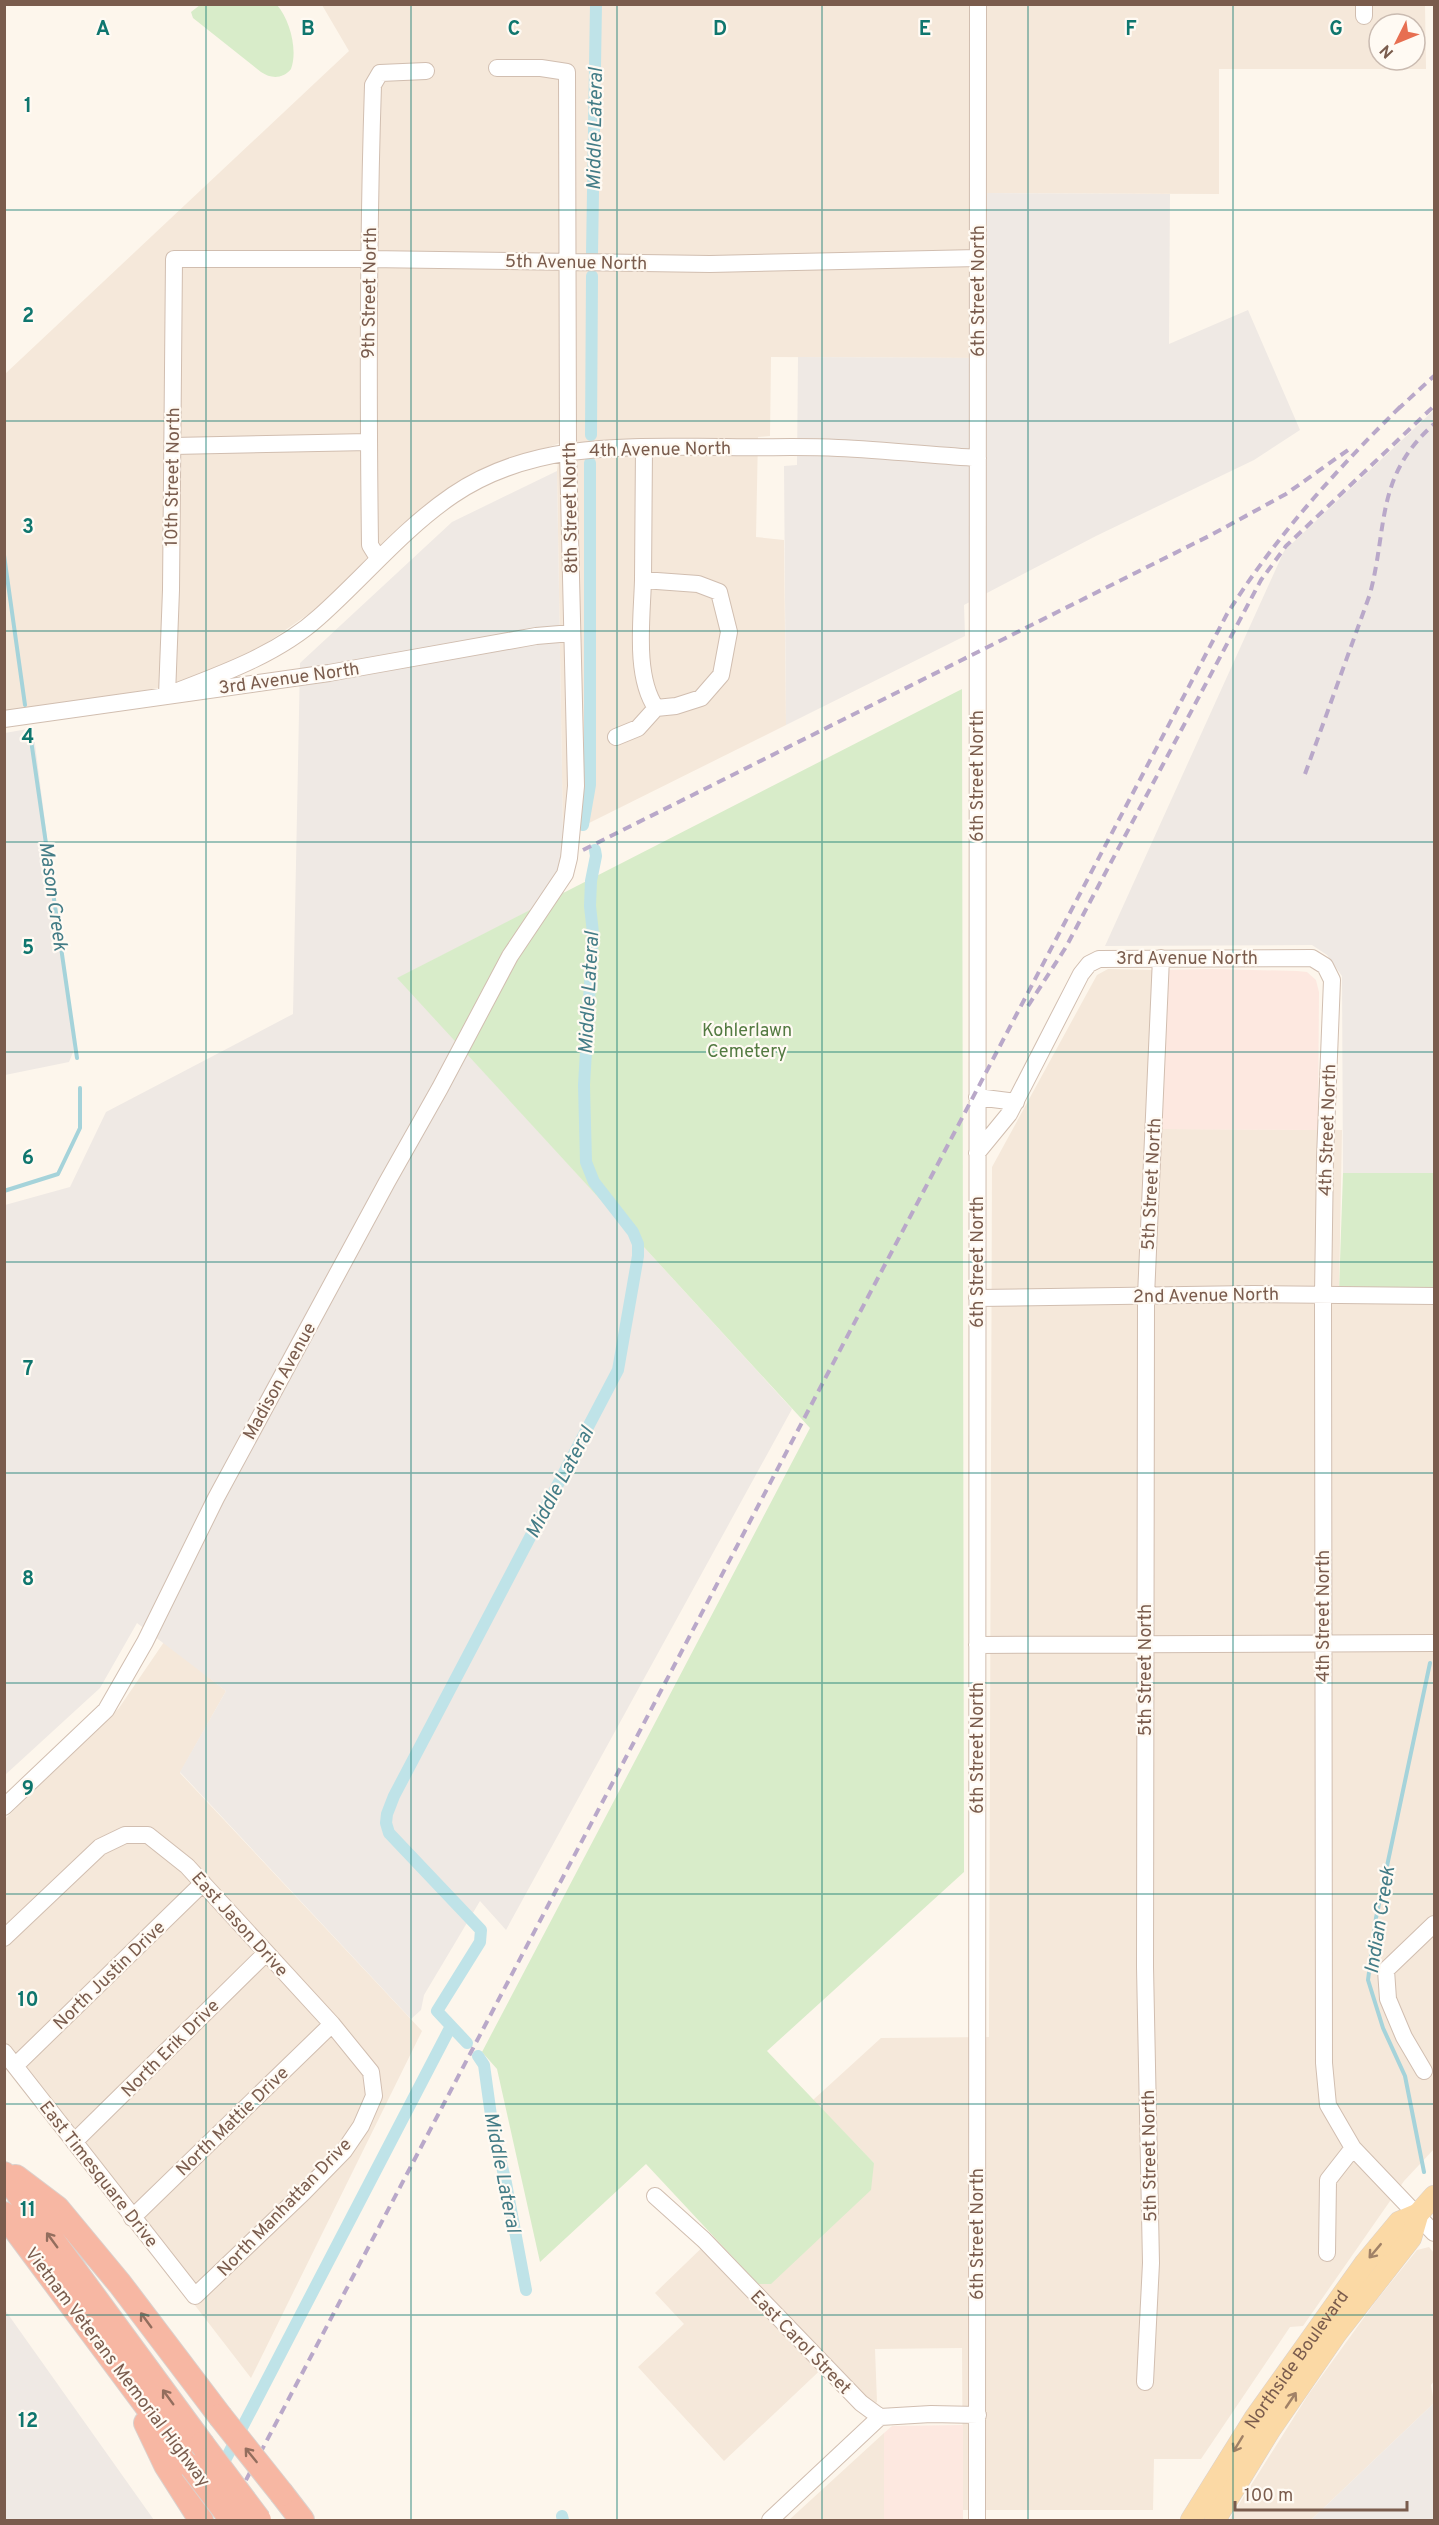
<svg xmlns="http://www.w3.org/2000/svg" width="1439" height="2525" viewBox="0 0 1439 2525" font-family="Overpass,sans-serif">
<rect width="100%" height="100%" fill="#fdf6ec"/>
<path fill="#f5e8da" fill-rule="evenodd" d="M322,5h1103l1,64h-207v125l-232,-1 1,165 -217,-1 -1,79 -12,1 -2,100 28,3 2,185 -223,111 -6,-365 3,-28 -34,12 -38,17 -165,132 -97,67 -60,16 -161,25v-338l344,-323zM1379,24h36v36h-36z
M1108,969l48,1v159l186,1 -3,161h95v858l-30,32 -101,145 -13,1 -89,132h-47l-1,51h-190l-1,-162 -87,1 2,53 -2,2h-4l-41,-43 -106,100 -86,-94 46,-43 -29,-31 59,-57 44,48 116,-121 -61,-63 68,-62 108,-1 3,-870 105,-192z
M164,1642l62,49 -46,82 242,258 -171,347 -246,-319v-240l114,-111z
M1429,2247l5,6v128l-3,4 3,18 -123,117h-82l79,-125 68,-94 41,-51z
M884,2433v87h-95z"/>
<path fill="#fde8e0" d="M1212,969l85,2 10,1 9,8 3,12 -1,138 -162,-1v-159z
M963,2425v95h-79v-87l8,-7z"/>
<path fill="#efe9e4" d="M987,193l183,1 -1,150 79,-34 52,120 -46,30 -158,76 -132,69 1,31 -179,89 -2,-259 13,-1 1,-108 189,1z
M1434,410v763h-91l-1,-197 -15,-21 -15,-10 -207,1 179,-395z
M557,471l7,422 -166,85 394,431 -286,521 -26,-29 -56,94 -3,15 -10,9 -231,-247 46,-81 -89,-68 -37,65 -95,87v-570l65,-18 36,-75 187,-98 7,-351 152,-141z
M33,728l41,322 -5,12 -64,13v-342z
M4,2310h1l149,210h-149z
M1434,2403v117h-123z"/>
<path fill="#d8ecc9" d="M200,5h77c13,15 21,45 14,64 -8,10 -20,10 -30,3l-68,-54 -2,-6z
M962,689l2,1183 -197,179 107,112 -3,27 -100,94h-13l-112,-120 -106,98 -43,-193 -15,-17 328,-624 -413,-450z
M1343,1173h91v118h-95z"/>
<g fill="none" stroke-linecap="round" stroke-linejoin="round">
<path stroke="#a5d3da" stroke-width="4" d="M4,555l21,150
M30,733l47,325
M4,1191l54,-17 22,-46v-40
M1424,2172l-19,-96 -22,-48 -15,-48 8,-62 54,-255"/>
<path stroke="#bfe3e8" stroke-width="12" d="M592,254l4,-250
M591,435l1,-159
M583,825l7,-40v-322
M467,2043l-30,-32 43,-69 1,-12 -92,-97 -3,-10 1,-9 7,-18 224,-426 20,-114v-12l-5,-12 -39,-50 -8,-20 -2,-77 9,-152 -3,-27 1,-25 5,-25 -1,-6
M478,2056l6,9 9,65 13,53 20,107
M220,2470l231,-444
M562,2516l1,4"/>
<g stroke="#d1beb0" stroke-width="18">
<path id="minor" d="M1364,16v-12
M173,446l196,-4
M978,458c-47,-3 -94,-8 -140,-10 -38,-2 -76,0 -113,-1 -93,0 -191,-7 -272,48 -50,34 -89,82 -134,122 -42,38 -100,58 -152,78l4,-105 3,-331h195l341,5 268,-6
M378,558l-8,-13c-2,-154 -2,-306 3,-460l7,-12 46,-2
M643,580l55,4 21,8 10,40 -8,43 -20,23 -25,8 -20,2c-22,-32 -14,-90 -13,-128z
M643,580l1,-133
M4,719l325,-46 207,-37 36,-3
M616,737l22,-9 18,-20
M977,1097l39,5
M977,1153l32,-39 72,-140 8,-10 10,-5 213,-1 13,8 7,14 -7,178 -2,137 1,768 4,42 25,43 -25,32 -1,73
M977,1298l276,-4 181,2
M977,1645l457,-2
M4,1807l102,-97 39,-68 71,-144 171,-316 53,-94 70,-132 55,-82 4,-16 7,-72 -8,-334 -1,-380 -26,-4h-44
M4,1938l96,-91 25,-12h23l39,31 145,158 39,48 3,24 -13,30 -17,25 -40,41 -109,104 -191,-244
M15,2066l188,-183
M1424,2071l-20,-34 -16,-38 -2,-29 48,-46
M74,2142l192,-189
M1353,2148l81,85
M655,2196l49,44 157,163 19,14 51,-3 47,1
M132,2218l200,-194
M1145,2382l6,-119 -6,-296 1,-671 15,-338
M770,2520l110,-103
M977,2520l1,-2516"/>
</g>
<g stroke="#dad1cd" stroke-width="22">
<g id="major">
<path id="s1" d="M1191,2520l63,-101 111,-156 34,-41 19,-8"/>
<path d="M1215,2520l55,-90 66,-96 75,-96 7,-24 16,-18"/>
</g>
</g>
<g stroke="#dad1cd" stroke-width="26">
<path id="highway" d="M4,2174l198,270
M16,2177l41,31 63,76 100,132
M4,2214l188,253
M146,2423l20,42 35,55
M282,2494l20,26"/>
</g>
<use href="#minor" stroke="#fff" stroke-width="16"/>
<use href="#major" stroke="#fbd9a5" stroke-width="21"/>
<use href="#highway" stroke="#f7b7a3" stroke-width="24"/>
<path stroke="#b9a8c9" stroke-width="4" stroke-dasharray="9 6" stroke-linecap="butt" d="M1397,410l37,-34
M1305,774l65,-180c18,-69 5,-117 64,-170
M583,850l628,-315 75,-41 62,-44
M1028,1006l38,-59 195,-367 25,-34 148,-140
M225,2520l1002,-1906c49,-78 110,-145 175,-209"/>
<g stroke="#dad1cd" stroke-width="26" stroke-linecap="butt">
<path id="highway-bridge" d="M220,2416l62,78
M202,2444l57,76
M192,2467l40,53"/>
</g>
<use href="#highway-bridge" stroke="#f7b7a3" stroke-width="24"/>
</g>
<defs><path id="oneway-shaft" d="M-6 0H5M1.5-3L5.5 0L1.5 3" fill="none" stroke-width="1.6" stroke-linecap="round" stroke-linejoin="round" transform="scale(1.5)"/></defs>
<g stroke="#936e5e">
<use href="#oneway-shaft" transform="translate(52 2240) rotate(-126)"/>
<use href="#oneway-shaft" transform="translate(146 2320) rotate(-126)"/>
<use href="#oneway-shaft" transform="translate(168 2397) rotate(-126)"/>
<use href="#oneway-shaft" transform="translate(251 2455) rotate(-129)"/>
</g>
<g stroke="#a18267">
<use href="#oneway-shaft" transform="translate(1375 2251) rotate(130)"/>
<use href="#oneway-shaft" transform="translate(1291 2400) rotate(-56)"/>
<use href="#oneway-shaft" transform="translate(1238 2444) rotate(121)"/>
</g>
<path fill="none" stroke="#0f766e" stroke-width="1.5" stroke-opacity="0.55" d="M206,4v2516M411,4v2516M617,4v2516M822,4v2516M1028,4v2516M1233,4v2516M4,210h1430M4,421h1430M4,631h1430M4,842h1430M4,1052h1430M4,1262h1430M4,1473h1430M4,1683h1430M4,1894h1430M4,2104h1430M4,2315h1430"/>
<g text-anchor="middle" stroke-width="4.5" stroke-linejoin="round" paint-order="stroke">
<g font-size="18" fill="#7a5c4d" stroke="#fffaf3">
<text transform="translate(576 262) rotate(1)" y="6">5th Avenue North</text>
<text transform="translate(978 291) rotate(-90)" y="6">6th Street North</text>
<text transform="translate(369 293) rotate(-89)" y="6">9th Street North</text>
<text transform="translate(660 449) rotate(-1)" y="6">4th Avenue North</text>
<text transform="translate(172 477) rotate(-89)" y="6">10th Street North</text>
<text transform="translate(570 508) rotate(-91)" y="6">8th Street North</text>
<text transform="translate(289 678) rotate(-8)" y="6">3rd Avenue North</text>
<text transform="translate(977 776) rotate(-90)" y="6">6th Street North</text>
<text x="1187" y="964">3rd Avenue North</text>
<text transform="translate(1327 1130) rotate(-88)" y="6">4th Street North</text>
<text transform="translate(1151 1184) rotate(-87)" y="6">5th Street North</text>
<text transform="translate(977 1262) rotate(-90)" y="6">6th Street North</text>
<text transform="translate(1206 1295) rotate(-1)" y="6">2nd Avenue North</text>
<text transform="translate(279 1381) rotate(-61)" y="6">Madison Avenue</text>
<text transform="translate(1323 1616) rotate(-90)" y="6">4th Street North</text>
<text transform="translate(1145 1670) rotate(-90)" y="6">5th Street North</text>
<text transform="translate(977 1748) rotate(-90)" y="6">6th Street North</text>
<text transform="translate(240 1924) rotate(48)" y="6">East Jason Drive</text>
<text transform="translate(109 1975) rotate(-44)" y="6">North Justin Drive</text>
<text transform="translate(170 2048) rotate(-45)" y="6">North Erik Drive</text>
<text transform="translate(232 2121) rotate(-44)" y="6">North Mattie Drive</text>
<text transform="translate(1149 2156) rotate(-91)" y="6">5th Street North</text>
<text transform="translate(99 2174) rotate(52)" y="6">East Timesquare Drive</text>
<text transform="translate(284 2207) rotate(-46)" y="6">North Manhattan Drive</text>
<text transform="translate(977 2234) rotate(-90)" y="6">6th Street North</text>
<text transform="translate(801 2342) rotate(46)" y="6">East Carol Street</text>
<text dy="6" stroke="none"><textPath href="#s1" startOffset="192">Northside Boulevard</textPath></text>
<text transform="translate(118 2367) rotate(53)" y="6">Vietnam Veterans Memorial Highway</text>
</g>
<g font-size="18" fill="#537a41" stroke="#fffaf3">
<text x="747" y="1036">Kohlerlawn<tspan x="747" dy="21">Cemetery</tspan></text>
</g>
<g font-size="20" font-style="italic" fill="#437c86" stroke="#fffaf3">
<text transform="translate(594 129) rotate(-89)" y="7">Middle Lateral</text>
<text transform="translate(54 896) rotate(82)" y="7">Mason Creek</text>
<text transform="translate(588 993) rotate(-87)" y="7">Middle Lateral</text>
<text transform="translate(559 1482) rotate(-62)" y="7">Middle Lateral</text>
<text transform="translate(1379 1920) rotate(-81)" y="7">Indian Creek</text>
<text transform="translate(503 2172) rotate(79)" y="7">Middle Lateral</text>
</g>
</g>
<g font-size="20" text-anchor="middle" font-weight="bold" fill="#0f766e" stroke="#fffaf3" stroke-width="4.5" stroke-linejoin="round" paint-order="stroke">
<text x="103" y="35">A</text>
<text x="308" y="35">B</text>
<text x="514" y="35">C</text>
<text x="720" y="35">D</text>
<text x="925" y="35">E</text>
<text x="1131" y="35">F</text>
<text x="1336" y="35">G</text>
<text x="28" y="112">1</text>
<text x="28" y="322">2</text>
<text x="28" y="533">3</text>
<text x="28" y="743">4</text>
<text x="28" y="954">5</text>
<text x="28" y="1164">6</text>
<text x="28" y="1375">7</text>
<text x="28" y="1585">8</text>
<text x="28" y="1795">9</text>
<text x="28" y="2006">10</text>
<text x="28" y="2216">11</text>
<text x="28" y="2427">12</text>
</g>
<rect width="1439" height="2525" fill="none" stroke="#7a5c4d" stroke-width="12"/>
<g transform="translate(1397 42) rotate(227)"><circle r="28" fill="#fffaf3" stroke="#cabbb1" stroke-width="1.5"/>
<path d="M0-4.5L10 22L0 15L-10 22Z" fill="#e76f51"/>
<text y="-9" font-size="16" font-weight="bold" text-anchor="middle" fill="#7a5c4d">N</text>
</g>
<path d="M1235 2501v9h172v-9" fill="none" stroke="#7a5c4d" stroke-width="3"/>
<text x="1244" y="2501" font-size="18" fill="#7a5c4d" stroke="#fffaf3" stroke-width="4.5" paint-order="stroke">100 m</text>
</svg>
